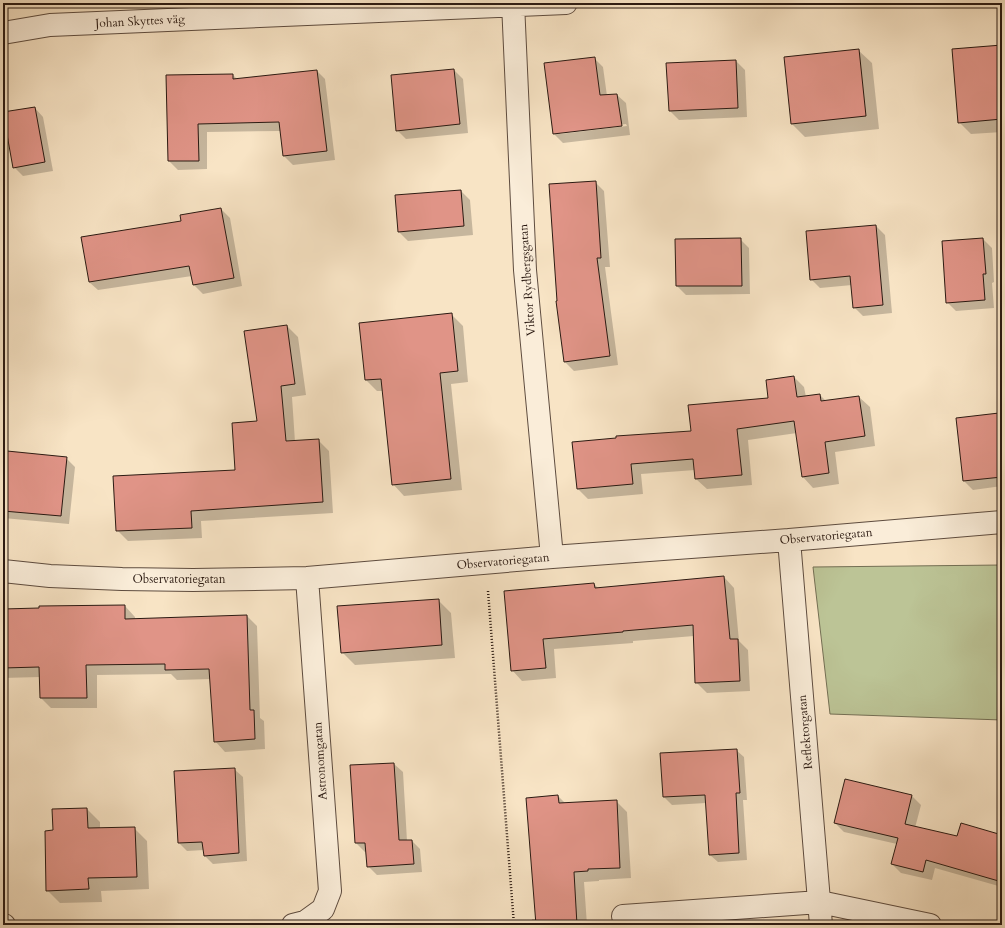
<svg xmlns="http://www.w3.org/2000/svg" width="1005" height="928" viewBox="0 0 1005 928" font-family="Cardo,serif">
<rect width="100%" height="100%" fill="#f8e4c5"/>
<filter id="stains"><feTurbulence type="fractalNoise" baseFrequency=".005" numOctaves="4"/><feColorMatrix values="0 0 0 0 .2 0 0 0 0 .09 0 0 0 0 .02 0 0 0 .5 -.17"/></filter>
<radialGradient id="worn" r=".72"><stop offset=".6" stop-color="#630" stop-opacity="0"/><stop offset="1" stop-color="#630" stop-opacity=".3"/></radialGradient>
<path fill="#bcc496" stroke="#746f54" d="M1002,565v155l-172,-6 -17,-147z"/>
<path fill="#0003" fill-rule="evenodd" d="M1002,46v86l-31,2 -12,-12z
M858,50l14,13 7,66 -74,8 -13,-13z
M594,58l9,9 4,29 10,-1 9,8 4,32 -67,8 -9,-9zM626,124l1,2 -67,8v-2z
M736,61l9,9 2,47 -68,3 -9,-9z
M454,70l9,9 5,54 -62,6 -9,-9z
M317,71l8,8 10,81 -42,5 -9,-9 -3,-25 -74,1v37l-29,1 -9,-9 64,-86 5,5z
M35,108l8,9 10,54 -30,5 -9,-9z
M595,182l9,9 6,76h-5l13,98 -44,6 -9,-9 -8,-60z
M461,191l9,9 3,35 -65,6 -9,-9 -3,-36z
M221,209l9,9 12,68 -39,8 -9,-9 -2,-9 -94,14 -9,-8 93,-60z
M876,226l9,9 7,78 -29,3 -9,-9 -2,-22 -32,3 -9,-9z
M740,239l9,9 1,46 -64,1 -9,-9z
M983,239l9,9 2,34 -2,1 2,25 -38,3 -9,-9z
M451,314l12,12 5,56 -17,2 11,106 -58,6 -11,-12 -10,-93h-6l-11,-11 -6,-56z
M287,326l11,11 8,58 -14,2 3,45 23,-2 11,11 4,62 -132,8 1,17 -74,3 -11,-11 119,-59 22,-49z
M794,377l10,10 2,10 14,-2 6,6 33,-4 11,10 5,39 -40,6 4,32 -26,4 -10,-11 -6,-44 -49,7 4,45 -45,4 -11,-10 -1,-9 -54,4 2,20 -55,5 -10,-10 114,-57 77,-33z
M999,414l3,4v68l-29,4 -9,-9z
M66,458l9,9 -6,57 -66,-6v-39h3z
M724,577l10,11 5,53 9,9 2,41 -43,2 -11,-11 -2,-46 -61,5v2l-79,6 2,29 -34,3 -10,-11 82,-86 4,4z
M438,600l13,13 4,45 -100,7 -13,-13z
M125,606l10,11v2l112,-3 10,10 3,92 4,3 1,28 -40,3 -10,-11 -4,-62 -34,1 -6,-6 -74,1v33h-46l-10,-10 -1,-21 -37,1v-58z
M736,750l8,7 3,43h-4l4,60 -29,2 -8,-7 -4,-52 -34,2 -8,-8 -3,-43z
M394,764l9,8 4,69h5l8,8 2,23 -45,3 -9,-9 -1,-14h-2l-9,-9z
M234,769l9,8 4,84 -34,3 -9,-9v-5l-17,1 -8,-8z
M558,796l8,8 50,-3 11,11 4,66 -32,2v1l-15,1 3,43h-55v-6h4z
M912,796l9,9 -6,23 42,10 45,-2v51l-67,-19 -3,12 -31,-7 -9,-9 5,-20 -53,-12 -9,-9z
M87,809l13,13v7l34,-1 13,13 2,48 -48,2 1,11 -42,1 -13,-13 7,-59z"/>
<path fill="#e09487" stroke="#2b1a12" d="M1002,45v74l-44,4 -6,-74z
M859,49l7,67 -75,8 -7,-67z
M595,57l5,38 17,-1 5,32 -69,8 -9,-71z
M736,60l2,48 -69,3 -3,-48z
M454,69l6,55 -64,7 -5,-56z
M317,70l10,81 -44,5 -4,-34 -81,2 1,37h-31l-2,-86 67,-1v5z
M35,107l10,55 -32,6 -10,-56z
M596,181l5,77h-4l13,98 -46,6 -8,-61h1l-8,-117z
M461,190l3,36 -66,6 -3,-37z
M221,208l13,70 -41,7 -4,-19 -100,16 -8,-45 100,-16 -1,-6z
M876,225l7,80 -30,3 -3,-32 -40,4 -4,-49z
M741,238l1,48h-66l-1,-47z
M983,238l3,36h-3l2,26 -39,3 -4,-62z
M452,313l6,58 -18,2 11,106 -59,6 -11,-106 -16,1 -6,-57z
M287,325l8,59 -14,2 5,55 33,-2 4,63 -132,9 1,17 -76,3 -3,-55 122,-6 -3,-47 25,-2 -13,-90z
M794,376l3,21 23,-3 1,7 38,-5 6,40 -40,6 4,31 -27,4 -8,-56 -57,8 5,46 -47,4 -2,-20 -62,5 2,20 -56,5 -5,-47 44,-4v-2l75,-5 -3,-26 80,-7 -2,-18z
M999,413l3,26v38l-39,4 -7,-63z
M7,451l60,6 -6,59 -58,-5v-15z
M724,576l6,63h8l2,42 -45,2 -2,-58 -70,6v1l-80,7 3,29 -35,3 -7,-80 90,-8 1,5z
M439,599l3,46 -101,8 -4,-47z
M125,605v14l122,-4 3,95h4l1,29 -41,3 -5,-73 -44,1v-6l-79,1 1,33h-47l-1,-31 -36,1v-59l36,-1v-2z
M737,749l3,44h-4l3,60 -30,2 -4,-60 -42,2 -3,-44z
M394,763l5,77h13l2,24 -47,3 -2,-24h-10l-5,-78z
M235,768l4,85 -35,3 -2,-14 -24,1 -4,-72z
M845,779l67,16 -7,29 52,12 4,-13 41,12v47l-76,-22 -3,12 -32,-8 7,-26 -64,-15z
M558,795l1,8 58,-3 3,68 -32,1v2l-14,1 3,53h-41l-10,-127z
M87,808l1,20 47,-1 2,50 -49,1 1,11 -43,2 -1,-60 8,-1 -1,-21z"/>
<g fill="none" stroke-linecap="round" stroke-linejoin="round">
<g stroke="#5e4c3f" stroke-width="24">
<path id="minor" d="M513,3l12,267 27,287
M3,33l47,-8 516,-22
M789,540l32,385
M3,571l47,5 72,3 71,1 114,-2 245,-21 237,-17 213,-18
M623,916l197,-14 110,23
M3,925h1
M293,925l12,-3 18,-13 7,-18 -23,-313"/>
</g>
<path stroke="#2b1a12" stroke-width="2.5" stroke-dasharray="1 2" stroke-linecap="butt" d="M488,591l26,334"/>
<use href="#minor" stroke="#faedd9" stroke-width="22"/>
</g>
<g text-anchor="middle" stroke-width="4" stroke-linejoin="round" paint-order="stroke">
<g font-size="12" fill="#2b1a12" stroke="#faedd9">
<text transform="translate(140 21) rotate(-3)" y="4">Johan Skyttes väg</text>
<text transform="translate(527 280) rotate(-94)" y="4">Viktor Rydbergsgatan</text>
<text transform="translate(826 536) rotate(-5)" y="4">Observatoriegatan</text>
<text transform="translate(503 561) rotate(-5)" y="4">Observatoriegatan</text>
<text x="179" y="583">Observatoriegatan</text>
<text transform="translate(805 732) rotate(-95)" y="4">Reflektorgatan</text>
<text transform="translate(320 761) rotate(-94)" y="4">Astronomgatan</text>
</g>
</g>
<rect width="1005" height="928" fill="none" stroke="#f8e4c5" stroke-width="16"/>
<rect x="4" y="4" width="997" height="920" fill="none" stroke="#2b1a12" stroke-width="2"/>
<rect x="8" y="8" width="989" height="912" fill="none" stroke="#2b1a12"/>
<rect width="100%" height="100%" filter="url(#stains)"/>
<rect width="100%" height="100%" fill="url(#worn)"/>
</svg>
